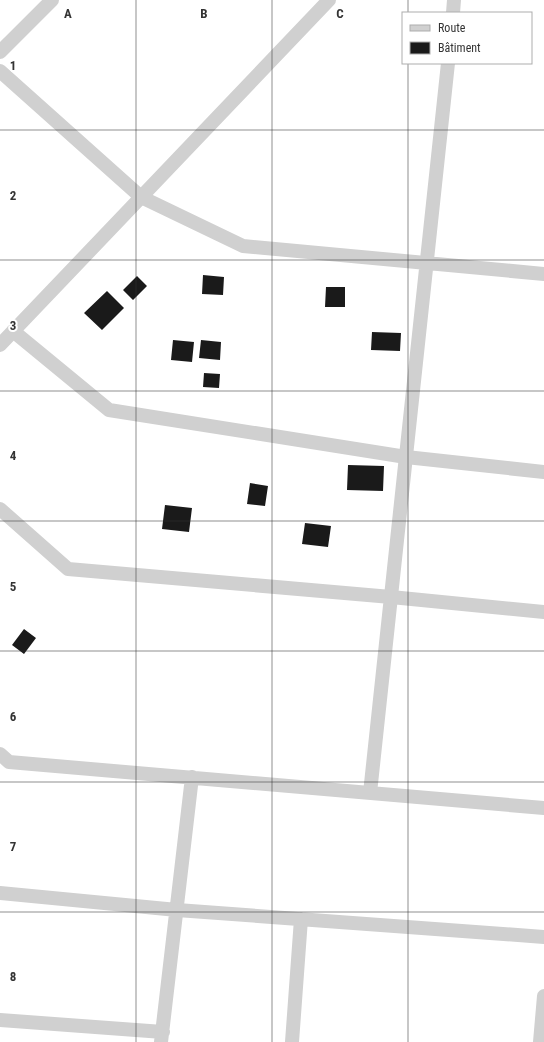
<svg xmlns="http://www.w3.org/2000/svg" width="544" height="1042" viewBox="0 0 544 1042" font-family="'Roboto Condensed',sans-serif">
<rect width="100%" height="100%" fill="#fff"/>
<path fill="#1a1a1a" d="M203,275l21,2 -1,18 -21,-1z
M137,276l10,10 -14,14 -10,-10z
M326,287h19v20h-20z
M107,291l17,17 -22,22 -18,-17z
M372,332l29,1 -1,18 -29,-1z
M173,340l21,2 -2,20 -21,-2z
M201,340l20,2 -1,18 -21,-2z
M204,373l16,1 -1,14 -16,-1z
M348,465l36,1 -1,25 -36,-1z
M250,483l18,3 -3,20 -18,-2z
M165,505l27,3 -3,24 -27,-3z
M305,523l26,3 -3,21 -26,-3z
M24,629l12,9 -12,16 -12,-9z"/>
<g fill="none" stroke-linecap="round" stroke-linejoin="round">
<path stroke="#d0d0d0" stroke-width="14" d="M453,13l1,-13
M0,52l52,-52
M0,71l141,126 102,49 301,28
M13,331l96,79 297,47 138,15
M0,345l329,-345
M0,509l68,60 323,28 153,15
M0,754l9,8 535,46
M370,793l78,-730
M0,893l177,17 367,27
M0,1020l163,12
M161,1042l31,-265
M292,1042l9,-123
M540,1042l4,-46"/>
</g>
<path fill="none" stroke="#333" stroke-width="1" stroke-opacity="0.55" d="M136,0v1042M272,0v1042M408,0v13M408,63v979M0,130h544M0,260h544M0,391h544M0,521h544M0,651h544M0,782h544M0,912h544"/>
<g font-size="13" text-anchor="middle" font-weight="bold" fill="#333" stroke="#fff" stroke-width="4" stroke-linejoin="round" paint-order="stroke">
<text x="68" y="18">A</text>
<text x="204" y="18">B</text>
<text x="340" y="18">C</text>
<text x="13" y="70">1</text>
<text x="13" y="200">2</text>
<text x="13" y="330">3</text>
<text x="13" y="460">4</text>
<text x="13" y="591">5</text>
<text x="13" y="721">6</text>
<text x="13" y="851">7</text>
<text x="13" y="981">8</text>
</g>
<rect x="402" y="12" width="130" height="52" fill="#ffffff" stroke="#adadad"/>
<rect x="410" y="25" width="20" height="6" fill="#d0d0d0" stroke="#adadad"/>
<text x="438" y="32" font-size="12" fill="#333333">Route</text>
<rect x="410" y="42" width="20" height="12" fill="#1a1a1a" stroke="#adadad"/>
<text x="438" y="52" font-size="12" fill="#333333">Bâtiment</text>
</svg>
